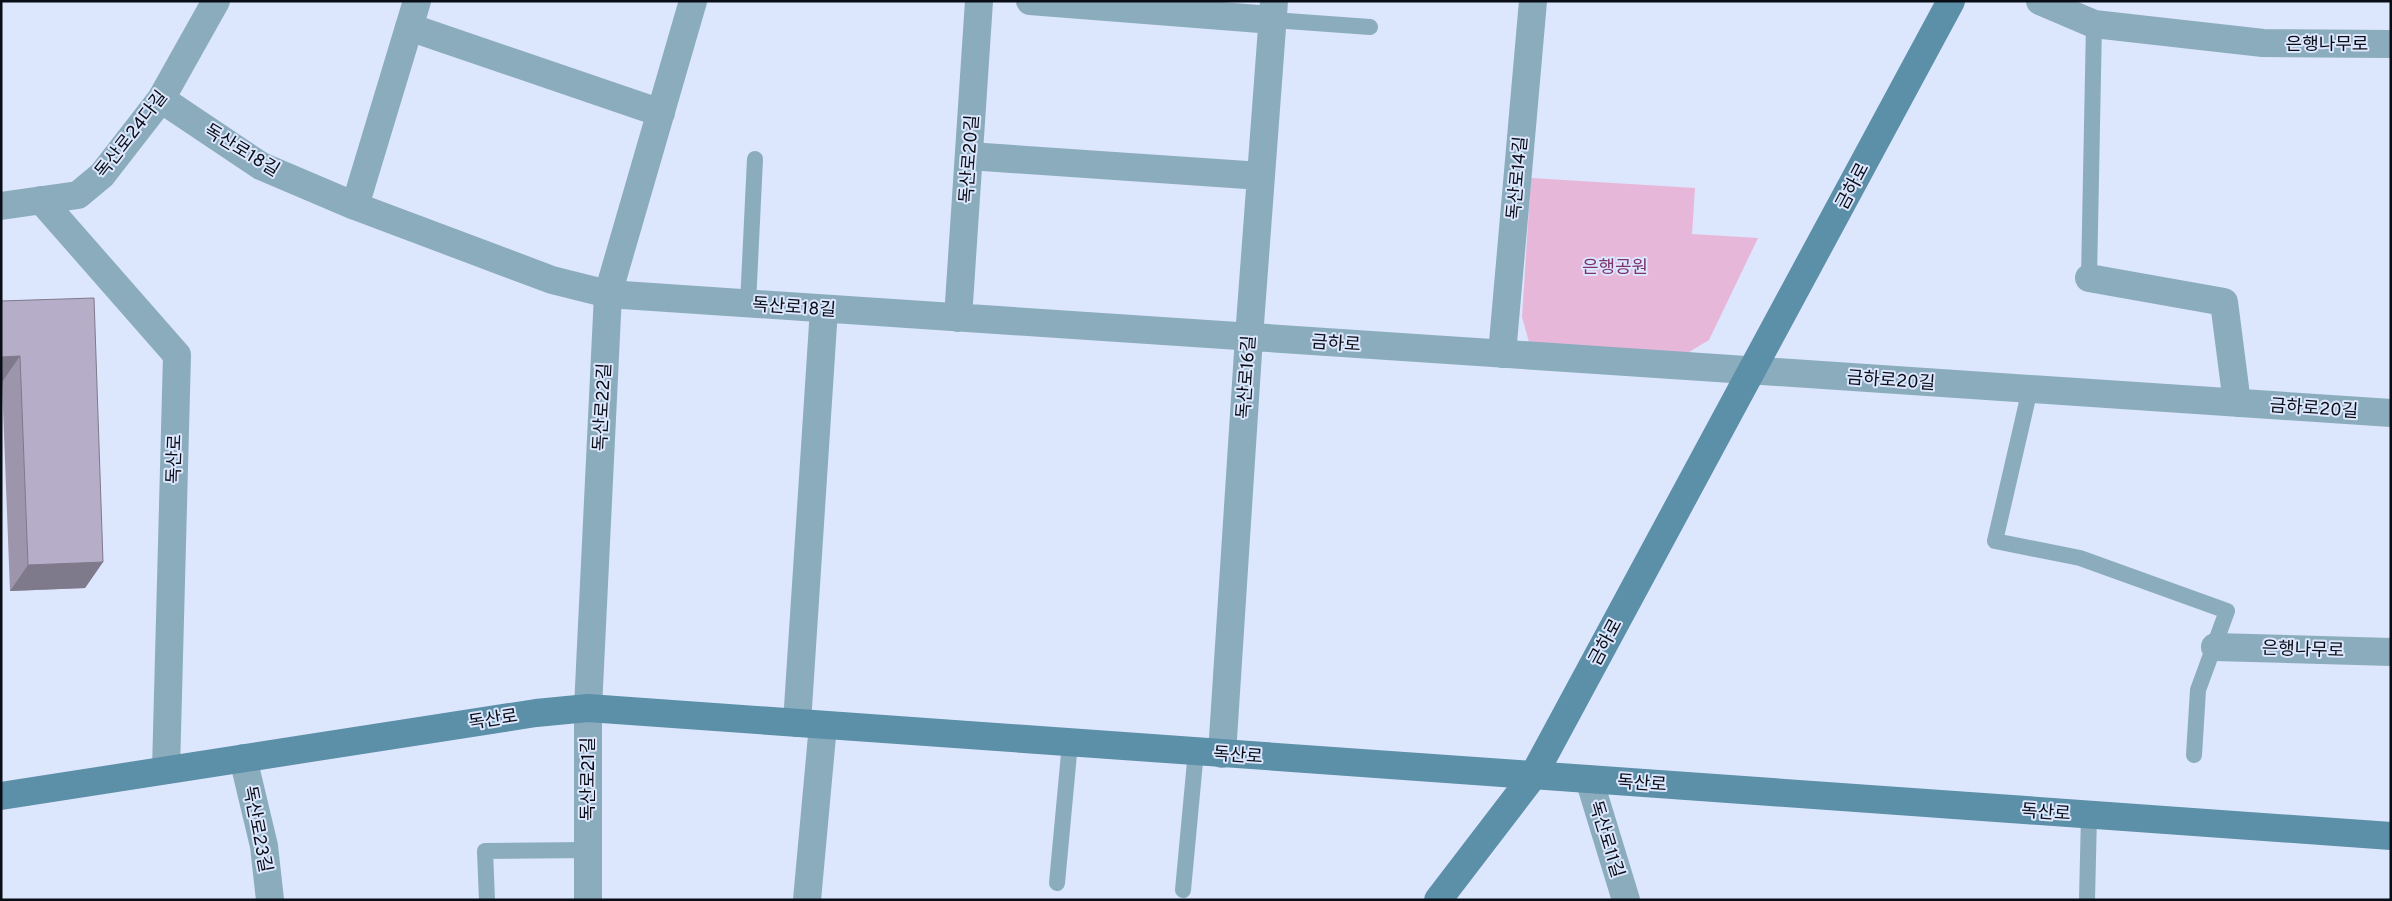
<svg xmlns="http://www.w3.org/2000/svg" width="2392" height="901" viewBox="0 0 2392 901" font-family="Overpass,'Noto Sans KR',sans-serif">
<rect width="100%" height="100%" fill="#dce6fd"/>
<path fill="#e6b7d9" d="M1531,178l164,10 -3,46 66,4 -49,102 -28,17 -152,-15 -7,-25z"/>
<g fill="none" stroke-linecap="round" stroke-linejoin="round">
<path stroke="#8bacbd" stroke-width="16" d="M1273,20l97,7
M2089,278l5,-254
M748,304l7,-145
M2030,389l-35,152 85,17 147,53 -29,79 -4,65
M1057,883l13,-140
M1183,890l13,-139
M487,900l-2,-49 103,-1
M2087,900l2,-85"/>
<path stroke="#8bacbd" stroke-width="28" d="M1030,1l243,19
M2040,1l54,23 169,19 128,1
M409,27l252,86
M161,99l100,67 94,40 197,74 56,14 1783,119
M969,156l292,20
M41,200l136,155 -11,415
M1,206l77,-11 24,-20 59,-76 55,-98
M355,206l62,-205
M2089,278l135,24 13,101
M958,318l21,-317
M1502,354l31,-353
M2215,647l176,5
M797,723l27,-414
M1222,754l27,-417 25,-336
M243,758l21,88 6,54
M1589,779l37,121
M588,900v-192l20,-414 85,-293
M807,900l16,-175"/>
<path stroke="#5c8fa8" stroke-width="28" d="M1,796l535,-83 52,-5 1803,128
M1438,900l95,-124 418,-775"/>
</g>
<path fill="#9d95ac" d="M1,301l102,261 -18,26 -75,3 -8,-209h-1z"/>
<path fill="#7f798c" d="M20,356l-18,26h-1v-25z
M103,562l-18,26 -75,3 18,-26z"/>
<path fill="#b6adc8" stroke="#7f798c" d="M94,298l9,264 -75,3 -8,-209 -19,1v-56z"/>
<g text-anchor="middle" stroke-width="4" stroke-linejoin="round" paint-order="stroke">
<g font-size="18" fill="#090d16" stroke="#dce6fd">
<text x="2327" y="50">은행나무로</text>
<text transform="translate(131 134) rotate(-52)" y="6">독산로24다길</text>
<text transform="translate(242 150) rotate(31)" y="6">독산로18길</text>
<text transform="translate(969 159) rotate(-86)" y="6">독산로20길</text>
<text transform="translate(1517 178) rotate(-85)" y="6">독산로14길</text>
<text transform="translate(1852 186) rotate(-62)" y="6">금하로</text>
<text transform="translate(794 307) rotate(4)" y="6">독산로18길</text>
<text transform="translate(1336 343) rotate(4)" y="6">금하로</text>
<text transform="translate(1246 377) rotate(-86)" y="6">독산로16길</text>
<text transform="translate(1891 380) rotate(4)" y="6">금하로20길</text>
<text transform="translate(602 407) rotate(-87)" y="6">독산로22길</text>
<text transform="translate(2314 408) rotate(4)" y="6">금하로20길</text>
<text transform="translate(174 459) rotate(-88)" y="6">독산로</text>
<text transform="translate(1605 642) rotate(-62)" y="6">금하로</text>
<text transform="translate(2303 649) rotate(2)" y="6">은행나무로</text>
<text transform="translate(493 719) rotate(-9)" y="6">독산로</text>
<text transform="translate(1238 755) rotate(4)" y="6">독산로</text>
<text transform="translate(588 779) rotate(-90)" y="6">독산로21길</text>
<text transform="translate(1642 783) rotate(4)" y="6">독산로</text>
<text transform="translate(2046 812) rotate(4)" y="6">독산로</text>
<text transform="translate(258 829) rotate(79)" y="6">독산로23길</text>
<text transform="translate(1607 839) rotate(73)" y="6">독산로11길</text>
</g>
<g font-size="18" fill="#7e336f" stroke="#dce6fd">
<text x="1615" y="273">은행공원</text>
</g>
</g>
<rect width="2392" height="901" fill="none" stroke="#090d16" stroke-width="5"/>
</svg>
